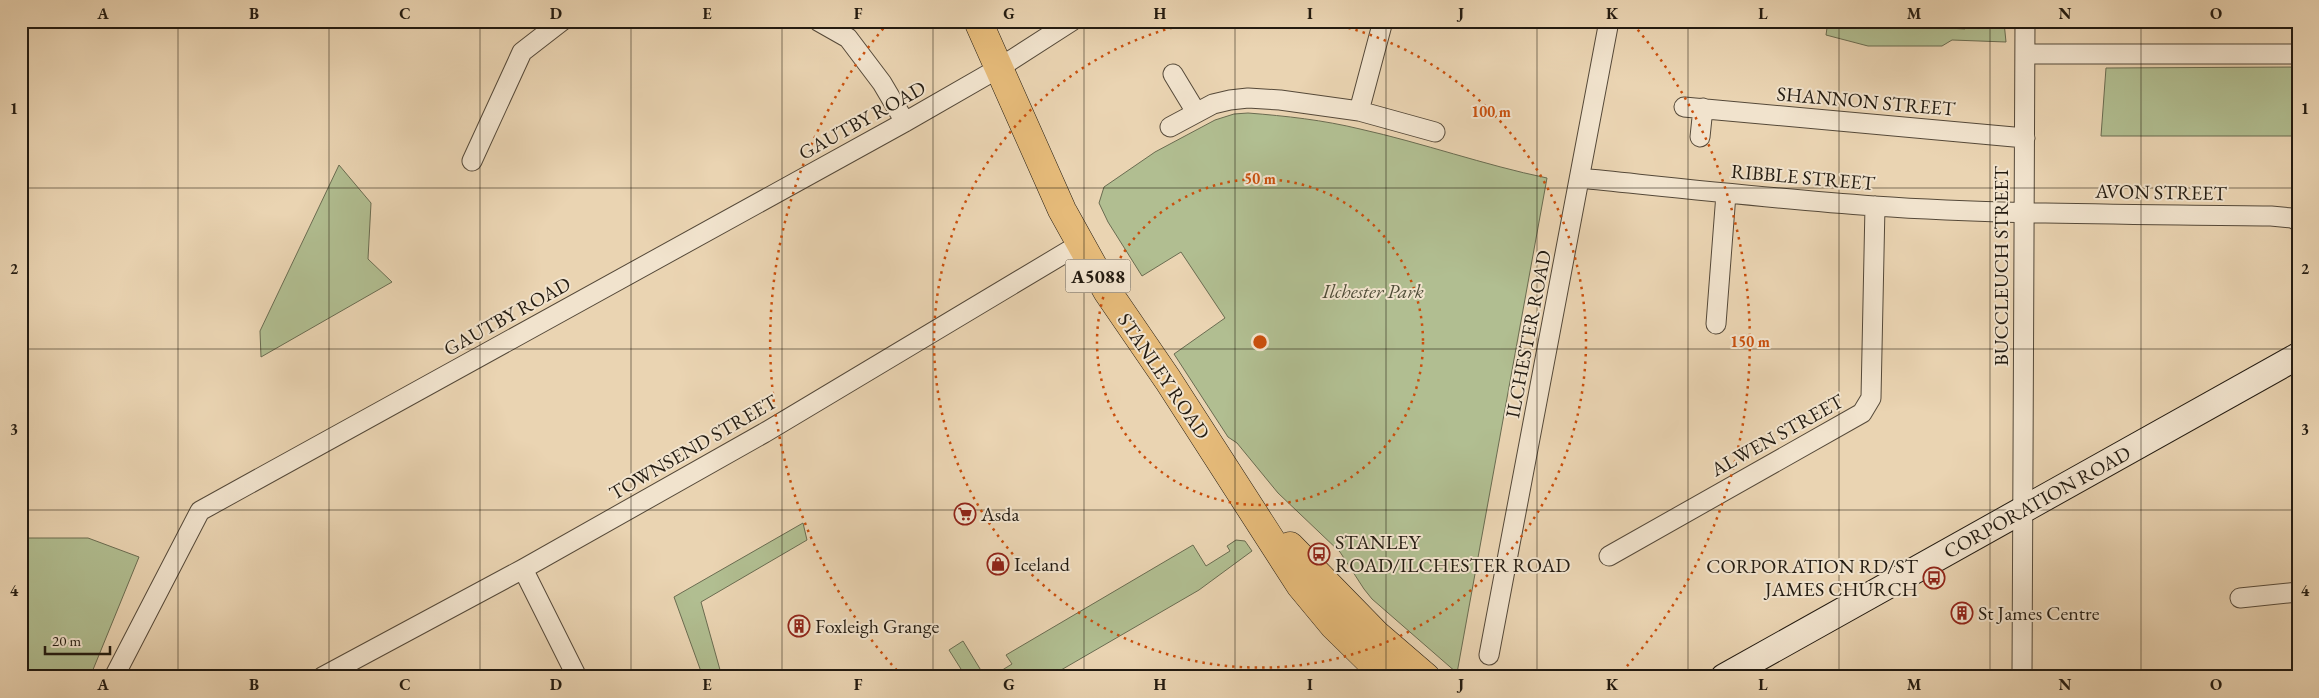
<svg xmlns="http://www.w3.org/2000/svg" width="2319" height="698" viewBox="0 0 2319 698" font-family="'EB Garamond',serif">
<rect width="100%" height="100%" fill="#ead4b2"/>
<filter id="stains"><feTurbulence type="fractalNoise" baseFrequency=".004" numOctaves="4"/><feColorMatrix values="0 0 0 0 .2 0 0 0 0 .09 0 0 0 0 .02 0 0 0 .5 -.17"/></filter>
<radialGradient id="worn" r=".72"><stop offset=".6" stop-color="#630" stop-opacity="0"/><stop offset="1" stop-color="#630" stop-opacity=".3"/></radialGradient>
<path fill="#b1be91" stroke="#6a6c51" d="M986,21h30c-11,8 -19,11 -30,0z
M1828,21l137,8 1,-8h36l2,1 2,20 -54,-2 -10,6h-74l-42,-11z
M2298,67v69h-197l5,-68z
M1248,113c38,3 75,7 112,16 63,14 124,36 187,49l-90,495 -85,-74 -8,-10 -24,-37 -62,-59 -41,-50 -9,-6 -54,-83 51,-36 -44,-66 -39,24 -34,-54 -9,-19 5,-16 51,-35 60,-32 19,-6z
M339,165l32,38 -3,56 24,23 -131,75 -1,-26z
M803,523l4,17 -106,62 21,75h-19l-29,-80z
M21,538h67l51,19 -49,120h-69z
M1236,540l9,1 7,10 -53,39 -150,87h-58l21,-13 -6,-9 187,-110 13,21 24,-15 -3,-5z
M963,641l22,36h-19l-17,-27z"/>
<g fill="none" stroke-linecap="round" stroke-linejoin="round">
<g stroke="#554939" stroke-width="21">
<path id="street" d="M818,21l30,17 34,45 23,39
M2025,54h273
M1173,74l23,38
M1684,107l341,31
M1359,111l24,-90
M1170,127l43,-23 17,-4 18,-2 32,2 79,11 76,21
M1700,137l3,-29
M472,161l50,-109 40,-31
M1580,178c98,10 196,21 294,28 132,9 265,8 397,10l21,2 6,3
M1716,324l10,-130
M1609,556l253,-143 9,-15 4,-192
M523,569l54,108
M2240,598l58,-6
M1489,655l120,-634
M114,677l86,-166 705,-389 94,-54 73,-47
M322,677l201,-108 241,-136 316,-189
M2022,677l3,-656"/>
</g>
<g stroke="#231b11" stroke-width="28">
<path id="secondary" d="M1724,677l574,-321"/>
</g>
<g stroke="#231b11" stroke-width="29">
<path id="primary" d="M978,21l84,189 45,81 61,89 132,205 34,41 52,51
M1290,546l86,88 50,43"/>
</g>
<use href="#street" stroke="#f1e3cd" stroke-width="19"/>
<use href="#secondary" stroke="#f1e3cd" stroke-width="26"/>
<use href="#primary" stroke="#e5ba79" stroke-width="28"/>
</g>
<path fill="none" stroke="#231b11" stroke-width="1" stroke-opacity="0.55" d="M178,21v656M329,21v656M480,21v656M631,21v656M782,21v656M933,21v656M1084,21v656M1235,21v656M1386,21v656M1537,21v656M1688,21v656M1839,21v656M1990,21v656M2141,21v656M21,188h2277M21,349h2277M21,510h2277"/>
<g fill="none" stroke="#ca500d" stroke-width="2.5" stroke-dasharray="2.5 5">
<circle cx="1260" cy="342" r="163"/>
<path d="M1319 21A326 326 0 1 1 1201 21"/>
<path d="M902 676A490 490 0 0 1 887 24M1633 24A490 490 0 0 1 1618 676"/>
</g>
<defs>
<g id="supermarket-ring" transform="scale(1.125)"><circle r="9.5" fill="#f1e3cd" stroke="#8f2418" stroke-width="1.5"/><path d="M-6-5.5h2.5l.6 2H6L4.5 2H-2.5L-4.4-4H-6ZM-1.5 3.2a1.3 1.3 0 1 0 .1 0ZM3 3.2a1.3 1.3 0 1 0 .1 0Z" fill="#8f2418"/></g>
<g id="bus-ring" transform="scale(1.125)"><circle r="9.5" fill="#f1e3cd" stroke="#8f2418" stroke-width="1.5"/><path d="M-5-6H5V4H4V6H2V4H-2V6H-4V4H-5ZM-3.5-4V0h7V-4ZM-3.5 1.2v1.5H-2V1.2ZM2 1.2v1.5H3.5V1.2Z" fill="#8f2418"/></g>
<g id="shop-ring" transform="scale(1.125)"><circle r="9.5" fill="#f1e3cd" stroke="#8f2418" stroke-width="1.5"/><path d="M-5-2.5h2.3a2.7 3.5 0 0 1 5.4 0H5L5.5 6h-11ZM-1.5-2.5h3a1.5 2.3 0 0 0-3 0Z" fill="#8f2418"/></g>
<g id="building-ring" transform="scale(1.125)"><circle r="9.5" fill="#f1e3cd" stroke="#8f2418" stroke-width="1.5"/><path d="M-4-6H4V6H1V3H-1V6H-4ZM-2.5-4.3h1.7v1.8h-1.7ZM.8-4.3h1.7v1.8H.8ZM-2.5-1h1.7V.8h-1.7ZM.8-1h1.7V.8H.8Z" fill="#8f2418"/></g>
</defs>
<g fill-rule="evenodd">
<use href="#supermarket-ring" x="965" y="514"/>
<use href="#bus-ring" x="1319" y="554"/>
<use href="#shop-ring" x="998" y="564"/>
<use href="#bus-ring" x="1934" y="578"/>
<use href="#building-ring" x="1962" y="613"/>
<use href="#building-ring" x="799" y="626"/>
</g>
<g text-anchor="middle" stroke-width="4" stroke-linejoin="round" paint-order="stroke">
<rect fill="#f1e3cd" stroke="#615749" stroke-width="1" x="1065.5" y="259.5" width="65" height="33" rx="4"/>
<g font-size="19" font-weight="bold" fill="#231b11">
<text x="1098" y="283">A5088</text>
</g>
<g font-size="20" fill="#231b11" stroke="#f1e3cd">
<text transform="translate(1866 101) rotate(5)" y="7">SHANNON STREET</text>
<text transform="translate(862 120) rotate(-29)" y="7">GAUTBY ROAD</text>
<text transform="translate(1803 177) rotate(5)" y="7">RIBBLE STREET</text>
<text transform="translate(2161 192) rotate(1)" y="7">AVON STREET</text>
<text transform="translate(2001 266) rotate(-90)" y="7">BUCCLEUCH STREET</text>
<text transform="translate(507 316) rotate(-29)" y="7">GAUTBY ROAD</text>
<text transform="translate(1528 334) rotate(-79)" y="7">ILCHESTER ROAD</text>
<text transform="translate(1164 376) rotate(56)" y="7">STANLEY ROAD</text>
<text transform="translate(1777 435) rotate(-29)" y="7">ALWEN STREET</text>
<text transform="translate(693 447) rotate(-30)" y="7">TOWNSEND STREET</text>
<text transform="translate(2037 502) rotate(-29)" y="7">CORPORATION ROAD</text>
</g>
<g font-size="20" font-style="italic" fill="#4e4c37" stroke="#f1e3cd">
<text x="1373" y="298">Ilchester Park</text>
</g>
<g font-size="20" fill="#231b11" stroke="#f1e3cd" text-anchor="start">
<text x="981" y="521">Asda</text>
<text x="1335" y="549">STANLEY<tspan x="1335" dy="23">ROAD/ILCHESTER ROAD</tspan></text>
<text x="1014" y="571">Iceland</text>
<text x="1918" y="573" text-anchor="end">CORPORATION RD/ST<tspan x="1918" dy="23">JAMES CHURCH</tspan></text>
<text x="1978" y="620">St James Centre</text>
<text x="815" y="633">Foxleigh Grange</text>
</g>
</g>
<circle cx="1260" cy="342" r="8" fill="#ca500d" stroke="#f1e3cd" stroke-width="2.5"/>
<g font-size="15" text-anchor="middle" font-weight="bold" fill="#ca500d" stroke="#f1e3cd" stroke-width="4" stroke-linejoin="round" paint-order="stroke">
<text x="1491" y="117">100 m</text>
<text x="1260" y="184">50 m</text>
<text x="1750" y="347">150 m</text>
</g>
<rect width="2319" height="698" fill="none" stroke="#ead4b2" stroke-width="55"/>
<path d="M45 646v8h65v-8" fill="none" stroke="#231b11" stroke-width="2.5"/>
<text x="52" y="646" font-size="15" fill="#231b11" stroke="#f1e3cd" stroke-width="4" paint-order="stroke">20 m</text>
<rect x="28" y="28" width="2264" height="642" fill="none" stroke="#231b11" stroke-width="2"/>
<g font-size="16" text-anchor="middle" font-weight="bold" fill="#231b11">
<text x="103" y="19">A</text>
<text x="254" y="19">B</text>
<text x="405" y="19">C</text>
<text x="556" y="19">D</text>
<text x="707" y="19">E</text>
<text x="858" y="19">F</text>
<text x="1009" y="19">G</text>
<text x="1160" y="19">H</text>
<text x="1310" y="19">I</text>
<text x="1461" y="19">J</text>
<text x="1612" y="19">K</text>
<text x="1763" y="19">L</text>
<text x="1914" y="19">M</text>
<text x="2065" y="19">N</text>
<text x="2216" y="19">O</text>
<text x="14" y="114">1</text>
<text x="2305" y="114">1</text>
<text x="14" y="274">2</text>
<text x="2305" y="274">2</text>
<text x="14" y="435">3</text>
<text x="2305" y="435">3</text>
<text x="14" y="596">4</text>
<text x="2305" y="596">4</text>
<text x="103" y="690">A</text>
<text x="254" y="690">B</text>
<text x="405" y="690">C</text>
<text x="556" y="690">D</text>
<text x="707" y="690">E</text>
<text x="858" y="690">F</text>
<text x="1009" y="690">G</text>
<text x="1160" y="690">H</text>
<text x="1310" y="690">I</text>
<text x="1461" y="690">J</text>
<text x="1612" y="690">K</text>
<text x="1763" y="690">L</text>
<text x="1914" y="690">M</text>
<text x="2065" y="690">N</text>
<text x="2216" y="690">O</text>
</g>
<rect width="100%" height="100%" filter="url(#stains)"/>
<rect width="100%" height="100%" fill="url(#worn)"/>
</svg>
